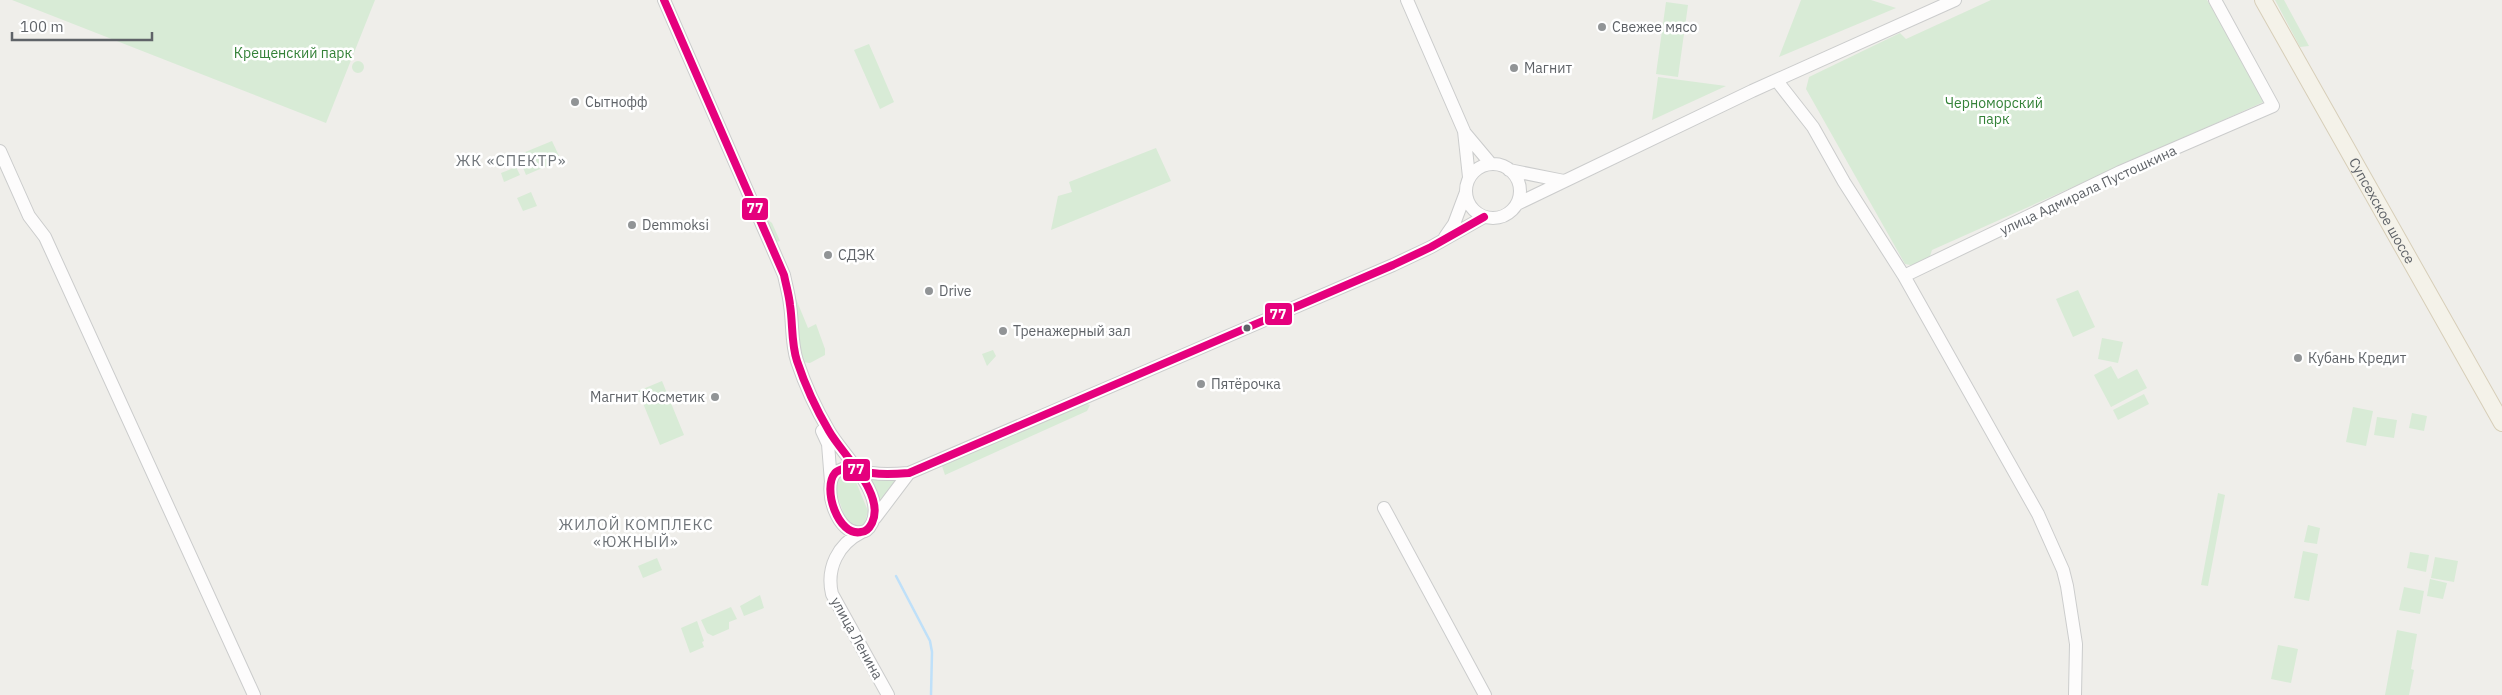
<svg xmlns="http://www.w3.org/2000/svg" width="2502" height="695" viewBox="0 0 2502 695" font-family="'IBM Plex Sans',sans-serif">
<rect width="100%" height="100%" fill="#efeeea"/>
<path fill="#d8ebd6" d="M12,0h363l-49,123z
M1801,0h70l25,8 -117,49z
M1991,0h216l61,100 -336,150 -3,9 -13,7 -11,-2 -99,-175 3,-12 91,-44 6,6z
M2275,0h9l25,46 -9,1z
M1666,2l22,3 -10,72 -22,-3z
M869,44l25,58 -14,7 -26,-59z
M352 67a6 6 0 1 1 12 0a6 6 0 1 1-12 0Z
M1658,77l68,9 -74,34z
M552,141l9,19 -35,15 -8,-20z
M1156,148l15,33 -120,49 7,-34 14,-4 -3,-10z
M516,167l4,8 -16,7 -3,-9z
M531,192l6,14 -14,5 -6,-13z
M766,218l6,5 8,18 -7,2 35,85 8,-4 9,25v6l-15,8 -8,-1c-14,-12 -8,-39 -10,-56 -3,-27 -19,-55 -30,-80v-5z
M2078,290l17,37 -22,10 -17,-38z
M2102,338l21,4 -5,21 -20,-4z
M993,350l3,6 -9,10 -5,-12z
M2111,366l7,13 19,-10 10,19 -36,19 -17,-32z
M662,381l22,54 -24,10 -22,-54z
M2144,394l5,10 -31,16 -5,-10z
M1084,403l6,2 -3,6 -142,64 -3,-9z
M2353,407l20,4 -7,35 -20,-4z
M2412,413l15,3 -3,15 -15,-3z
M2377,417l20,3 -3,18 -20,-3z
M847,474l7,3 14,34 -4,15h-13l-6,-8 -10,-30 5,-13z
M867,476l27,4 1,3 -17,24z
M2218,493l7,2 -17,91 -7,-1z
M2308,525l12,3 -3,16 -13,-2z
M2303,551l15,3 -9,47 -15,-3z
M2410,552l19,3 -3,17 -19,-4z
M2435,557l23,4 -4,21 -23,-4z
M657,558l5,12 -19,8 -5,-12z
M2430,579l17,4 -4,16 -16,-3z
M2404,587l20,4 -4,23 -21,-4z
M760,595l4,13 -20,8 -4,-10z
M731,607l6,12 -8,3v7l-16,7 -6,-3 -6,-13z
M697,621l7,20 -2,1 2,5 -14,6 -9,-25z
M2397,630l20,4 -6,35 3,1 -5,25h-24z
M2278,645l20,4 -7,34 -20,-4z"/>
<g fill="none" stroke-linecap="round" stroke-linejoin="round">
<path stroke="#bfe0f9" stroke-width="2.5" d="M896,576l34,65 2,11 -1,43"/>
<g stroke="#cbcccc" stroke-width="14">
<path id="minor" d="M664,0l120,275c2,10 5,20 6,30 3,19 1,38 7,56 8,24 19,48 32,70 13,23 57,63 43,92 -2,4 -6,9 -11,9 -23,5 -39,-44 -26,-59 2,-2 8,-4 10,-5 8,0 18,4 27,5 12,2 25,1 37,0l484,-208 38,-18 53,-30
M1407,0l57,131 5,46
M1777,81l36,46 31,55 60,94 134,238 25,56 4,16 9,58 -1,51
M1465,133l26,31
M0,151l29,65 16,21 209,458
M1466 191a27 27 0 1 1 54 0a27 27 0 1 1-54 0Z
M1509,170l55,11
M1517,204l235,-113 203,-91
M1445,237l9,-13 12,-32
M1904,276l216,-104 153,-66 -58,-106
M822,431l6,13 3,38
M1384,508l101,187
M875,518l34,-45
M862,532c-24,12 -36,36 -30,62l56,101"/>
</g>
<g stroke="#d7ceb8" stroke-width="18">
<g id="major">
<path id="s1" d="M2263,0l239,423"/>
</g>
</g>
<use href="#minor" stroke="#fdfcfc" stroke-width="12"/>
<use href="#major" stroke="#f4f2e9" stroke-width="16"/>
<g stroke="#fff" stroke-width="11">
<path id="bus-1" d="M664,0l120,275c2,10 5,20 6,30 3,19 1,38 7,56 8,24 19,48 32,70 13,23 57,63 43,92 -2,4 -6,9 -11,9 -23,5 -39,-44 -26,-59 2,-2 8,-4 10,-5 8,0 18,4 27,5 12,2 25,1 37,0l484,-208 38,-18 53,-30"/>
</g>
<use href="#bus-1" stroke="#e5007d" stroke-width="8"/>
</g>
<g fill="#919496" stroke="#fff" stroke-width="2">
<circle cx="1602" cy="27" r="5"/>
<circle cx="1514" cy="68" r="5"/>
<circle cx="575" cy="102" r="5"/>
<circle cx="632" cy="225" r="5"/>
<circle cx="828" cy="255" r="5"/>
<circle cx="929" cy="291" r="5"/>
<circle cx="1003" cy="331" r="5"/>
<circle cx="2298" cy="358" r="5"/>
<circle cx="1201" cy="384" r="5"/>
<circle cx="715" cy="397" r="5"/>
</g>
<circle fill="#5f6368" stroke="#fff" stroke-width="2" cx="1247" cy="328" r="4.5"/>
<g text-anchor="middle" stroke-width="5" stroke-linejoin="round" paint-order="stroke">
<g font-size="14" fill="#5f6368" stroke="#fff" text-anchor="start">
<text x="1612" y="32">Свежее мясо</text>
<text x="1524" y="73">Магнит</text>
<text x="585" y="107">Сытнофф</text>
<text x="642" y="230">Demmoksi</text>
<text x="838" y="260">СДЭК</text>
<text x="939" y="296">Drive</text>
<text x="1013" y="336">Тренажерный зал</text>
<text x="2308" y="363">Кубань Кредит</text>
<text x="1211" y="389">Пятёрочка</text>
<text x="705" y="402" text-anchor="end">Магнит Косметик</text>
</g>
<g font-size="14" fill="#348238" stroke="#fff">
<text x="293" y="58">Крещенский парк</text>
<text x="1994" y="108">Черноморский<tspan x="1994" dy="16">парк</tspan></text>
</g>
<g font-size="14" fill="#5f6368" stroke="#fff">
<text transform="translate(2088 190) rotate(-25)" y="5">улица Адмирала Пустошкина</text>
<text dy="5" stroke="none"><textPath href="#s1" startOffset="242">Супсехское шоссе</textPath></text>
<text transform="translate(857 638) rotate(61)" y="5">улица Ленина</text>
</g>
<g font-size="15" letter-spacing="1" fill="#70757a" stroke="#fff">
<text x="511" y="166">ЖК «СПЕКТР»</text>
<text x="636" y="530">ЖИЛОЙ КОМПЛЕКС<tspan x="636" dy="17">«ЮЖНЫЙ»</tspan></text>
</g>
</g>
<g stroke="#fff" stroke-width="2">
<rect x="741" y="197" width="28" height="24" rx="5" fill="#e5007d"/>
<rect x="1264" y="302" width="29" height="24" rx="5" fill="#e5007d"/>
<rect x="842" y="458" width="29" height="24" rx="5" fill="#e5007d"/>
</g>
<g font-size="14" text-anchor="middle" font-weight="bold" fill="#fff">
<text x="755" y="213">77</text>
<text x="1278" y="319">77</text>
<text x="856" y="474">77</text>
</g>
<path d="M12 32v8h140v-8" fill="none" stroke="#5f6368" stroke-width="2.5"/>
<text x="20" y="32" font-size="15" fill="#5f6368" stroke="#ffffff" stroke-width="4" paint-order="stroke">100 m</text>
</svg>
